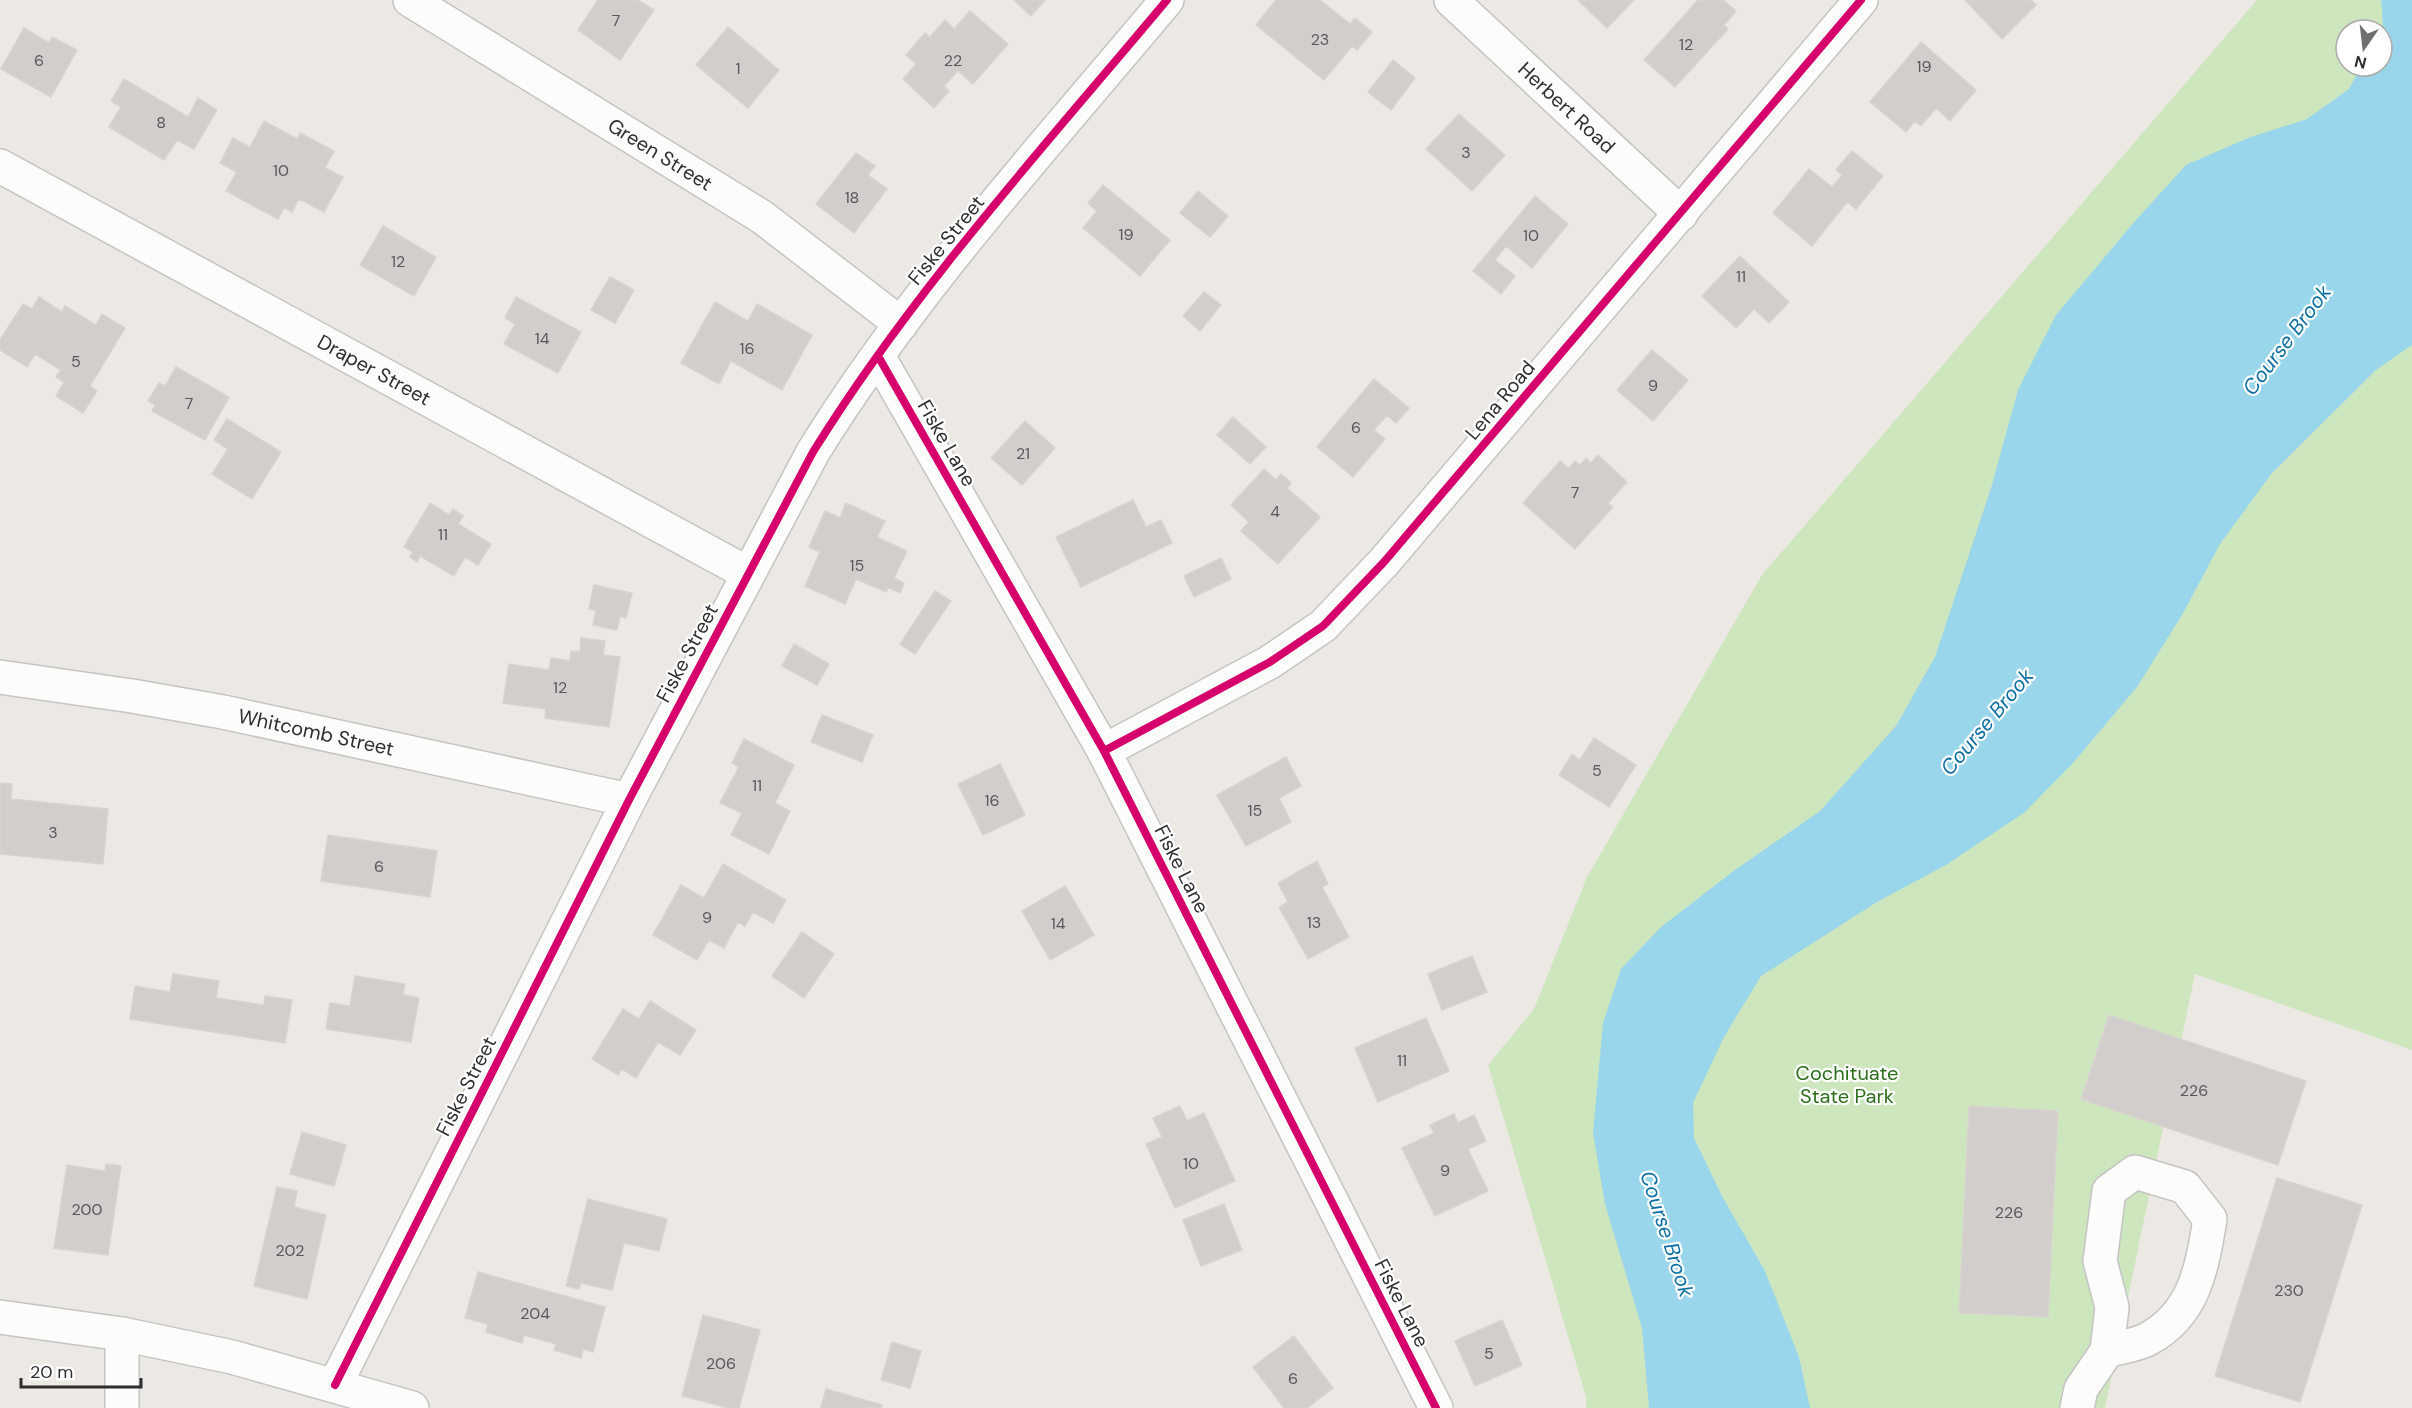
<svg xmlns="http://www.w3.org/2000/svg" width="2412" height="1408" viewBox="0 0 2412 1408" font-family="'DM Sans',sans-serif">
<rect width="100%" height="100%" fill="#ece8e4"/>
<path fill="#cee6be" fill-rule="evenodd" d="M2257,0h155v1050l-217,-76 -90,434h-519v-11l-98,-332 46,-56 53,-132 175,-302zM2346,30h36v36h-36z"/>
<path fill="#99d6ec" d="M2381,0h31v345l-36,25 -104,103 -52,71 -38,71 -45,72 -64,76 -48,49 -79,53 -69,37 -116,74 -37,61 -31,66 1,35 28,58 43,75 34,86 11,51h-161l-7,-80 -37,-124 -12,-71 10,-110 18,-54 40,-42 74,-57 85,-59 76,-85 39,-69 56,-169 27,-98 38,-75 79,-94 51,-56 62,-27 59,-19 42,-30 12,-23h21c0,-24 2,-43 -1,-66z"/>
<path fill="#d1cecb" stroke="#d7d4d0" stroke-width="1.5" d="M598,0h40l16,10 -34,50 -42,-30z
M1014,0h31l-14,16z
M1276,0h44l30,24 5,-6 17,14 -15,18 -5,-4 -28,34 -68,-55z
M1578,0h56l-27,28z
M1698,0h25l13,11 -12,14 4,4 -53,58 -31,-27z
M1965,0h66l5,5 -34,34z
M970,11l38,33 -35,40 -15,-13 -14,15 5,5 -15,17 -31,-29 13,-15 -10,-9 19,-22 5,4 15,-17 9,9z
M728,27l51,43 -31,38 -52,-43z
M24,28l25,15 3,-6 25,13 -26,47 -50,-28z
M1921,42l55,48 -26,31 -14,-13 -15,18 -6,-5 -9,11 -36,-30z
M1393,60l22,18 -24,32 -23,-18z
M124,79l64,38 10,-19 19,12 -23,39 -17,-9 -13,20 -55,-33 12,-20 -10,-6z
M1459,114l46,41 -33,36 -46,-42z
M264,121l33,18 3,-6 34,18 -9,17 18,9 -19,35 -25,-13 -7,13 -8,-5 -6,12 -52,-28 11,-19 -17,-9 13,-25 17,9z
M1852,151l31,25 -27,33 -9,-7 -35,44 -39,-33 36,-44 23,18 10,-12 -6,-5z
M856,153l19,13 -7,9 19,14 -33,44 -38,-29z
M1103,185l67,55 -30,36 -57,-48 14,-17 -9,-8z
M1198,191l30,25 -18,21 -30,-24z
M1535,196l33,28 -36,44 -26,-22 -11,14 20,16 -14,18 -28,-23z
M383,226l53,31 -22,39 -54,-31z
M1740,256l49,46 -20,21 -15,-14 -18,19 -34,-32z
M610,277l24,13 -19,33 -24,-13z
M1204,292l17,13 -21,26 -17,-15z
M39,297l23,15 3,-6 31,19 6,-11 23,14 -35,58 7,5 -14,22 -27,-17 8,-14 -8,-5 5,-7 -26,-16 -8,13 -27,-17v-10l23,-36 9,5z
M516,297l65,35 -23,41 -54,-29 11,-20 -10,-6z
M715,302l33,19 9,-17 55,31 -30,55 -51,-29 -12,23 -38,-21z
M1652,350l36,30 -35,41 -36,-31z
M176,367l53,30 -24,43 -53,-29 3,-6 -7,-4 11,-18 6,3z
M1374,379l35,29 -13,15 -9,-8 -13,15 11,9 -32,38 -36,-30z
M1233,417l33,30 -16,17 -33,-29z
M227,419l54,33 -29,47 -40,-25 16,-25 -14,-9z
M1025,421l30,27 -33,37 -31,-27z
M1598,455l29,27 -19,21 5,4 -38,42 -52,-46 37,-42 9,7 6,-7 5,4 6,-7 5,5z
M1264,469l12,11 5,-6 10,9 -4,5 33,29 -42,47 -37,-33 8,-9 -18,-17z
M1133,500l13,27 15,-7 11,23 -91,44 -25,-50z
M430,503l19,12 4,-6 10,7 -5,8 33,20 -13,21 -13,-8 -11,19 -34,-20 -3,6 -7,-5 3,-5 -9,-5z
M846,503l39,18 -8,16 30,14 -13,27 10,5 -4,10 -12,-6 -2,5 -30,-13 -11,25 -40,-18 15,-34 -11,-5 16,-36 15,7z
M1221,558l10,21 -37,18 -10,-21z
M594,585l38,8 -6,25 -6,-2 -3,14 -24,-5 3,-15 -7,-1z
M935,591l16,10 -36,53 -15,-10z
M581,638l24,3 -2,14 17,2 -11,70 -64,-9 1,-9 -43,-6 6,-39 40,6 2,-12 19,3 1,-10 9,1z
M794,644l35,20 -12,21 -35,-19z
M822,715l51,20 -11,27 -51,-20z
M1594,738l42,27 -27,42 -50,-32 13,-21 8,6z
M744,739l50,26 -19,38 15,8 -21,43 -38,-19 11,-22 -22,-10 19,-36 -7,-4z
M1286,757l15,29 -22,12 12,24 -45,24 -29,-51z
M1000,764l25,51 -42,20 -25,-51z
M0,783l12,1 -1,15 97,10 -5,55 -103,-10z
M328,835l109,16 -7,46 -109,-16z
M1317,861l11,23 -6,3 27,50 -41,22 -29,-52 9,-5 -10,-19z
M723,864l63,36 -13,23 -20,-11 -8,14 -7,-4 -14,26 -15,-8 -12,20 -44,-25 28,-50 23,13z
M1065,886l29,49 -44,25 -28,-49z
M802,932l32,22 -30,44 -32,-22z
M1472,956l15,36 -45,18 -14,-36z
M173,974l46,7 -3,17 48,7 1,-9 27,4 -7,43 -155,-24 5,-33 35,6z
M355,976l50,8 -2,11 16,3 -8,44 -85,-13 4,-26 20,3z
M650,1001l46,29 -16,25 -22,-13 -22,36 -14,-9 -4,6 -26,-16 31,-50 16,10z
M2109,1015l197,66 -28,84 -197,-66z
M1426,1018l23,53 -71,31 -23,-54z
M1180,1106l7,15 17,-8 31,68 -60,27 -29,-64 16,-7 -9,-19z
M1969,1106l89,5 -10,206 -89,-4z
M1454,1114l4,9 16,-8 12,26 -18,8 20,42 -53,25 -33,-68 32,-15 -4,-8z
M302,1132l44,13 -12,41 -44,-12z
M106,1164l15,2 -13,89 -54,-7 13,-83 38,6z
M2277,1178l85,27 -62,197 -85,-26z
M277,1187l20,4 -3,16 32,8 -19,84 -53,-13z
M588,1199l79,20 -8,32 -35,-8 -12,47 -31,-7 -2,6 -13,-3z
M1224,1204l18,46 -41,16 -18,-46z
M478,1272l127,35 -12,45 -10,-3 -2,9 -27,-8 2,-6 -32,-9 -2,8 -36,-11 2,-8 -23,-6z
M703,1315l57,15 -21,78h-10l-47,-12z
M1502,1320l20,45 -47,21 -20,-45z
M1294,1336l39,52 -26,20h-23l-31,-41z
M892,1342l29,9 -11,37 -29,-8z
M826,1389l56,16 -1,3h-60z"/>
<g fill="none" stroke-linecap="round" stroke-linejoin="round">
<g stroke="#c5c4c5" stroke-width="36">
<g id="minor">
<path id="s1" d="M410,0l352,217 139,107"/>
<path id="s2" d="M1451,0l230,214"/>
<path id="s3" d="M0,166l747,407"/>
<path d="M878,356l226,395 332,657"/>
<path id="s4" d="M0,677l132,19 91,16 406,88"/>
<path d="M1104,751l166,-89 53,-36 61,-64 477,-562"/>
<path d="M0,1317l122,17 110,23 180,51"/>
<path d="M335,1385l294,-585 184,-348c101,-163 232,-306 354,-452"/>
<path d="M122,1408v-74"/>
<path d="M2077,1408l4,-19 26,-38 5,-44 -12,-46 9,-70 26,-19 50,15 25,32c-8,48 -15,95 -62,120 -11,6 -28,8 -41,12"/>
</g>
</g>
<use href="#minor" stroke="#fcfcfb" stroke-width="33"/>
<g stroke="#fff" stroke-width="11">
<path id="cycleway" d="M878,356l226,395 332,657
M1104,751l166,-89 53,-36 61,-64 477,-562
M335,1385l294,-585 184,-348c101,-163 232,-306 354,-452"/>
</g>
<use href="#cycleway" stroke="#d6006c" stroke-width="8"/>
</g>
<g text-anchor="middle" stroke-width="4.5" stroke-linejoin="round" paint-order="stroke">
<g font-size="16" fill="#585857">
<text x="616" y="26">7</text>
<text x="1320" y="45">23</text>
<text x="1686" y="50">12</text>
<text x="39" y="66">6</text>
<text x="953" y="66">22</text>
<text x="1924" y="72">19</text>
<text x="738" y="74">1</text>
<text x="161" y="128">8</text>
<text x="1466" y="158">3</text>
<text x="281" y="176">10</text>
<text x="852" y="203">18</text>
<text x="1126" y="240">19</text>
<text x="1531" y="241">10</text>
<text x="398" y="267">12</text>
<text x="1741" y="282">11</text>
<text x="542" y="344">14</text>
<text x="747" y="354">16</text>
<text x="76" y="367">5</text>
<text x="1653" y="391">9</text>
<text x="189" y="409">7</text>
<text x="1356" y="433">6</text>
<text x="1023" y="459">21</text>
<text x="1575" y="498">7</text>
<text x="1275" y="517">4</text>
<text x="443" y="540">11</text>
<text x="857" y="571">15</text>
<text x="560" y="693">12</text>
<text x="1597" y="776">5</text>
<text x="757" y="791">11</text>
<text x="992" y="806">16</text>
<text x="1255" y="816">15</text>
<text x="53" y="838">3</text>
<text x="379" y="872">6</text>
<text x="707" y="923">9</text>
<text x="1314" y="928">13</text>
<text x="1058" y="929">14</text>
<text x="1402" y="1066">11</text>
<text x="2194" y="1096">226</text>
<text x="1191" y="1169">10</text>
<text x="1445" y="1176">9</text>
<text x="87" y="1215">200</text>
<text x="2009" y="1218">226</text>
<text x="290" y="1256">202</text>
<text x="2289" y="1296">230</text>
<text x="535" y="1319">204</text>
<text x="1489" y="1359">5</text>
<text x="721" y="1369">206</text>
<text x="1293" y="1384">6</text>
</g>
<g font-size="20" fill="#2e2e2e" stroke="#fff">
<text dy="7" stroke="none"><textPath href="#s2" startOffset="158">Herbert Road</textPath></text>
<text dy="7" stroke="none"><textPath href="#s1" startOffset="294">Green Street</textPath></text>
<text transform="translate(946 240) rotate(-51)" y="7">Fiske Street</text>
<text dy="7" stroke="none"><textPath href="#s3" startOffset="426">Draper Street</textPath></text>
<text transform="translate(1500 400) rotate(-50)" y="7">Lena Road</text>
<text transform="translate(947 443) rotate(60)" y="7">Fiske Lane</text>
<text transform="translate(687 653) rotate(-62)" y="7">Fiske Street</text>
<text dy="7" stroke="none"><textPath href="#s4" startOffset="321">Whitcomb Street</textPath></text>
<text transform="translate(1182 869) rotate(63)" y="7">Fiske Lane</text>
<text transform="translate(466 1086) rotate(-63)" y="7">Fiske Street</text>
<text transform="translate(1402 1303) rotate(63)" y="7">Fiske Lane</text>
</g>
<g font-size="20" fill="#2c6e1b" stroke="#fff">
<text x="1847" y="1080">Cochituate<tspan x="1847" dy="23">State Park</tspan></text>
</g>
<g font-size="21" font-style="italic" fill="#0d6fa3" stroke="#fff">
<text transform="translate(2287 340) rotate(-53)" y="7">Course Brook</text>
<text transform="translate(1987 722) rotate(-50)" y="7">Course Brook</text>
<text transform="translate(1667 1234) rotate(72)" y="7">Course Brook</text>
</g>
</g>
<g transform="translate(2364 48) rotate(194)"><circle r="28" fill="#ffffff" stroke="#ababab" stroke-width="1.5"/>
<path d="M0-4.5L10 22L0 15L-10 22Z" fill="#706f6e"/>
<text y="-9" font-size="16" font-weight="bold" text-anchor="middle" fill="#2e2e2e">N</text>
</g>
<path d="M21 1378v9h120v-9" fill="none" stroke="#2e2e2e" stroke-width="3"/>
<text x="30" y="1378" font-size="18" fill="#2e2e2e" stroke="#ffffff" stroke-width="4.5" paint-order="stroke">20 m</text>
</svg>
